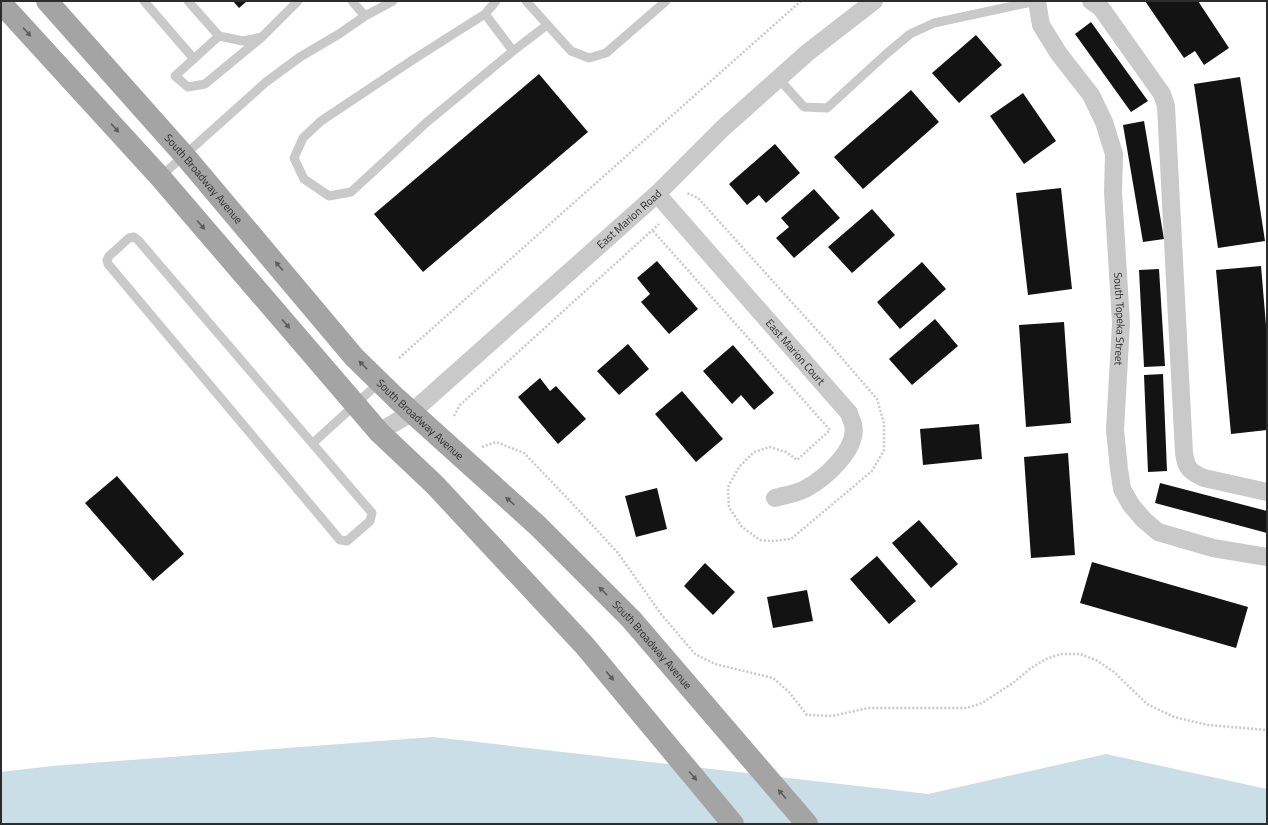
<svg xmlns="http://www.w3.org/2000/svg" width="1268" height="825" viewBox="0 0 1268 825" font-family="'Titillium Web',sans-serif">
<rect width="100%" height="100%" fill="#fff"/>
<path fill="#c9dee6" d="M433,737l495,57 178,-40 161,35v35h-1266v-52l51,-6z"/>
<path fill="#131313" d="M233,1h14l-8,7z
M1145,1h53l31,47 -25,17 -9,-14 -11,7z
M1091,22l57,79 -17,11 -56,-78z
M976,35l26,30 -43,38 -27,-30z
M539,74l49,58 -165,140 -49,-58z
M1240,77l25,164 -47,7 -24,-164z
M911,90l28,32 -76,67 -29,-32z
M1023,93l33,48 -32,23 -34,-48z
M1144,121l20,118 -21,3 -20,-117z
M775,144l25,29 -34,30 -7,-8 -12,10 -18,-21z
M1061,188l11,101 -44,6 -12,-102z
M814,189l26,29 -46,40 -18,-20 13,-11 -8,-9z
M872,209l23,26 -43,38 -24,-26z
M657,261l41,48 -29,25 -28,-32 9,-8 -13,-16z
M922,262l24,27 -46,40 -23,-27z
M1261,266l6,71v93l-36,4 -15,-164z
M1159,269l6,97 -21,1 -5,-97z
M935,319l23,27 -46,39 -23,-26z
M1064,322l7,101 -45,4 -7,-102z
M628,344l21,25 -30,26 -22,-24z
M733,345l41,48 -20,17 -13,-15 -9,9 -29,-33z
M1163,374l4,97 -19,1 -4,-97z
M540,378l10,13 6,-5 30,33 -28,25 -40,-47z
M682,391l41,48 -27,23 -41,-48z
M979,424l3,35 -59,6 -3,-36z
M1068,453l7,102 -44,3 -7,-101z
M117,476l67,78 -31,27 -68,-78z
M1160,483l107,28v22l-112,-30z
M657,488l10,41 -31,8 -11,-41z
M919,520l39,44 -27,24 -39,-45z
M877,556l39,45 -27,23 -39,-45z
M1092,562l156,45 -12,41 -156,-45z
M705,563l30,29 -22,23 -29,-29z
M807,590l6,31 -40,7 -6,-31z"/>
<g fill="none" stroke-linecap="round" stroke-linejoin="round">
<path stroke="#c9c9c9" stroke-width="2.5" stroke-dasharray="2 2" stroke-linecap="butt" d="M653,231l177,199 -33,30 -11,-8 -16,-5 -16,5 -15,15 -11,20 1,20 13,20 18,13 12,1 19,-2 81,-68 12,-21v-27l-7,-24 -43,-50 -136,-151 -11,-5v1
M399,358l402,-357
M454,416l6,-11 199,-181
M482,447l14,-5 28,11 47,49 47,51 43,61 34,40 20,10 58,14 16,14 18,23 25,1 36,-8h99l15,-5 31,-20 18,-15 15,-9 15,-5h19l16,6 18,12 33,32 27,13 34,8 59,5"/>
<path stroke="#c9c9c9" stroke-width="9" d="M144,1l50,58
M188,1l31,35 24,5 19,-4 36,-36
M352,1l13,15
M496,1l-11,13 -71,45 -93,62 -18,17 -9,20 10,21 25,17 22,-4 76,-70 86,-71 34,-26
M526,1l45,50 18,7 17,-5 60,-52
M485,14l28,37
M219,36l-44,40 13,11 17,-3 57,-47
M778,78l26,29 23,1 58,-53 25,-21 24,-11 102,-22
M160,177l106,-95 34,-25 39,-23 26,-18 28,-15
M134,237l4,3 234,273 -2,8 -23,20 -7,-1 -232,-276 -1,-4 2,-4 20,-18z
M313,443l67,-61"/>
<g stroke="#c9c9c9" stroke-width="18">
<path id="s1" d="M1037,1l4,24 18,29 32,41 13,27 10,32 -1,38 8,131 -6,107 4,39 3,20 9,16 13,15 14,12 55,16 54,9"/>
<path d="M1091,1l10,7 61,86 4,12 18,347c2,15 6,19 20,25l63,14"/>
<path id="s2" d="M657,194l192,219c1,4 3,8 4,11 6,25 -29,55 -48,65 -9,5 -21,6 -30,9"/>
<path id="s3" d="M379,432l32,-19 246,-219 65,-65 85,-76 67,-52"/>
</g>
<g stroke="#a4a4a4" stroke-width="22">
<path id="s4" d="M47,1l137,154 170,202 42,41 142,128 93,93 176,205"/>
<path d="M1,3l159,174 219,255 56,53 150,161 148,178"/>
</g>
</g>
<defs><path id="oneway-solid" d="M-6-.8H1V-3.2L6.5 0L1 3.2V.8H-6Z"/></defs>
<g fill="#5c5c5c">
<use href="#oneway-solid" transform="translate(27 32) rotate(48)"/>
<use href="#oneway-solid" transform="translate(115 128) rotate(48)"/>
<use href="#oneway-solid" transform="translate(201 225) rotate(49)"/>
<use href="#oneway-solid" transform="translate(279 266) rotate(-130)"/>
<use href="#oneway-solid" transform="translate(286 324) rotate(49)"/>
<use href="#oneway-solid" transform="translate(363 365) rotate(-135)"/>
<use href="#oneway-solid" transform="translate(510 501) rotate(-138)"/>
<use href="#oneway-solid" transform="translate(603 591) rotate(-135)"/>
<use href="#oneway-solid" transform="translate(610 676) rotate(50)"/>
<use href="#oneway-solid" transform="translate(693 776) rotate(50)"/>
<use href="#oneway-solid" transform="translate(782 794) rotate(-131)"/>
</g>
<g text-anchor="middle" stroke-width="4" stroke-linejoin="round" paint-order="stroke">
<g font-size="11" fill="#2c2c2c" stroke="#fff">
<text dy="4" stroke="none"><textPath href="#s4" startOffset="237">South Broadway Avenue</textPath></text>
<text dy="4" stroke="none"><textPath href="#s3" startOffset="329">East Marion Road</textPath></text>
<text dy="4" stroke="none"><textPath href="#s1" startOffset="339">South Topeka Street</textPath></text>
<text dy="4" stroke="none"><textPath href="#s2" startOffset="210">East Marion Court</textPath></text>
<text dy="4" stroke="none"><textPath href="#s4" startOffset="561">South Broadway Avenue</textPath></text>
<text dy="4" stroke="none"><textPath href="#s4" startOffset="885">South Broadway Avenue</textPath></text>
</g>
</g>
<rect width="1268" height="825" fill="none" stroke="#2c2c2c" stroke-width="4"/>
</svg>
